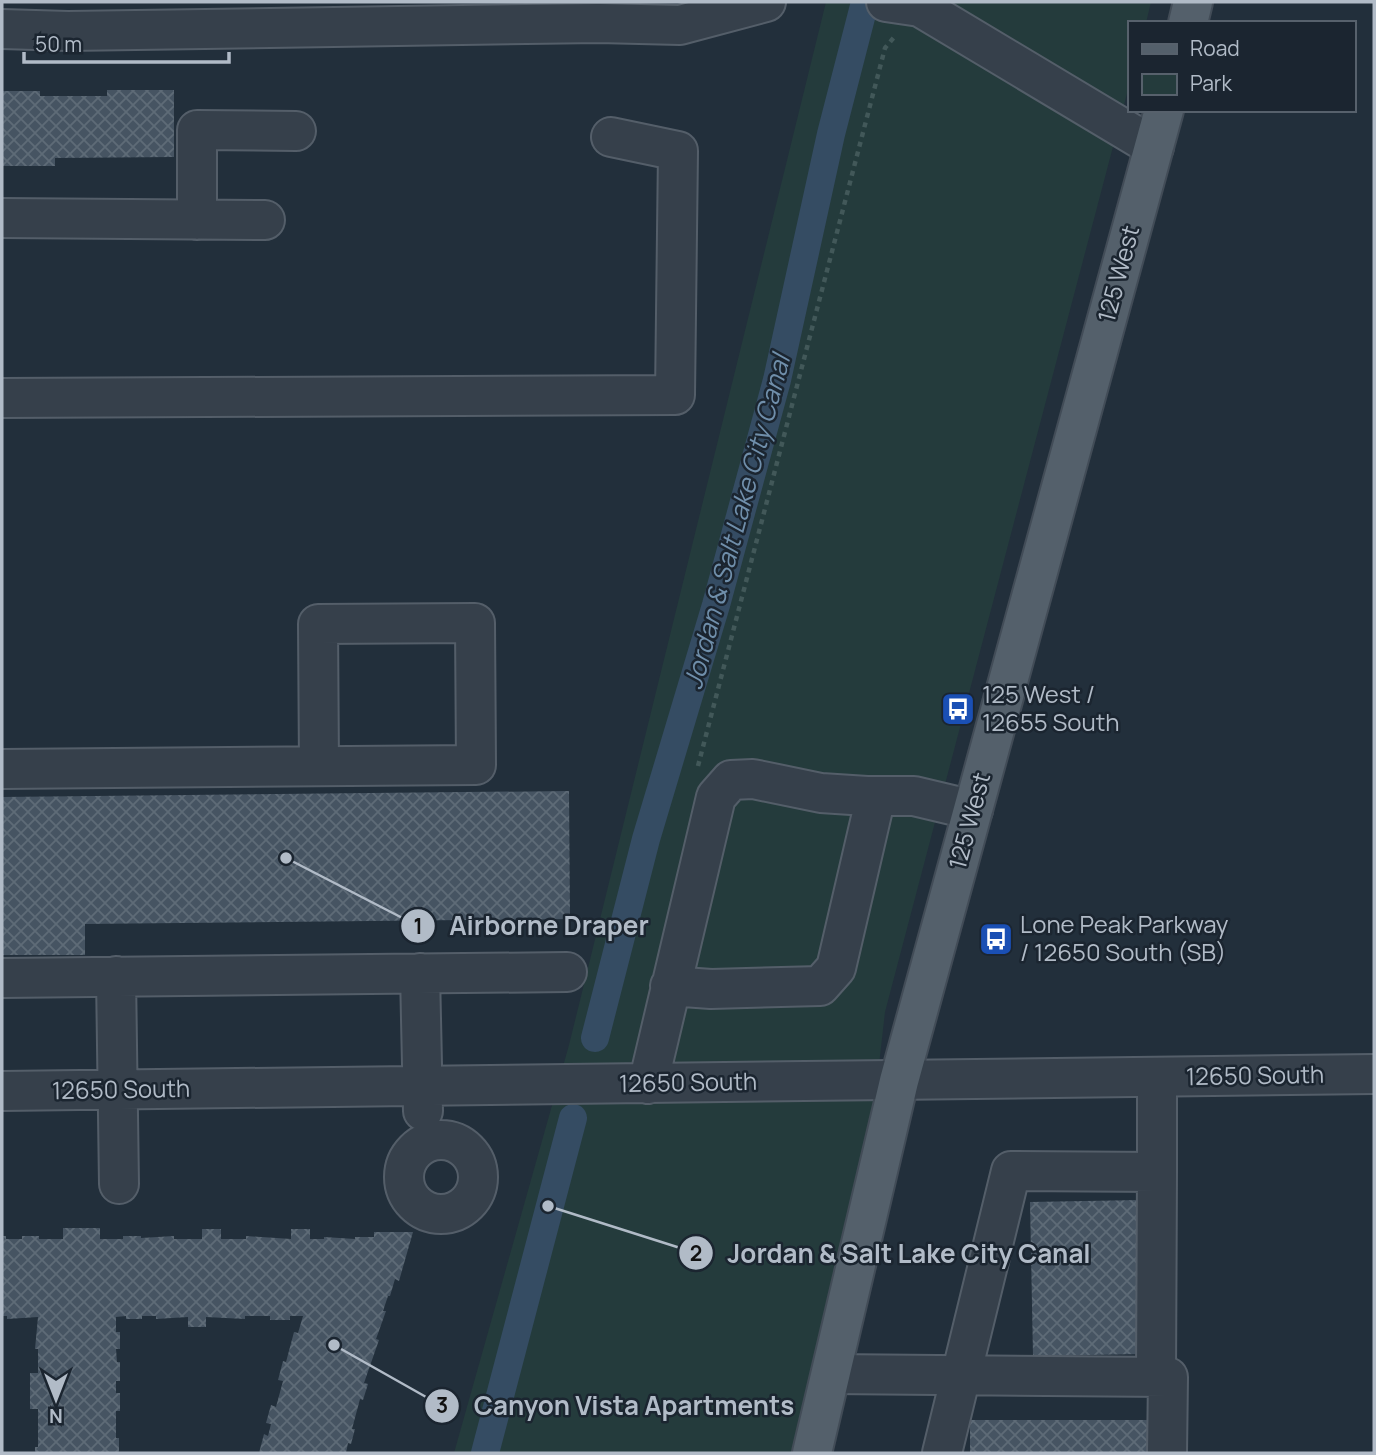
<svg xmlns="http://www.w3.org/2000/svg" width="1376" height="1455" viewBox="0 0 1376 1455" font-family="Manrope,sans-serif">
<defs>
<pattern id="building-cross-hatch" width="8" height="8" patternUnits="userSpaceOnUse" patternTransform="scale(1.75)"><rect width="8" height="8" fill="#465462"/><path d="M0 0l8 8M0 8l8-8" fill="none" stroke="#5e6b77"/></pattern>
</defs>
<rect width="100%" height="100%" fill="#222f3b"/>
<path fill="#243b3c" d="M826,2h325l-5,21h-17v63l-244,926 -17,150 -74,291h-340l115,-408z"/>
<g fill="none" stroke-linecap="round" stroke-linejoin="round">
<path stroke="#354c63" stroke-width="28" d="M595,1038l51,-199 70,-234 61,-225 54,-246 34,-132
M485,1453l88,-335"/>
</g>
<path fill="url(#building-cross-hatch)" d="M107,90h67v67l-119,1v8h-53v-75h38v5h67z
M569,791l1,128 -485,5v31h-83v-158z
M1140,1200l3,154 -110,2 -3,-154z
M63,1228h37v11h23v-3h18v2l33,-2v3h28v-10h19v10h25v-3l45,3v-10h19v10h14v-2l31,2v-2h19v-5h39l-14,49 -4,-2 -5,17h-2l-5,15h3l-10,28 3,1 -15,43 4,1 -5,16 -3,-1 -8,30h3l-4,15 -3,-1 -2,10h-87l5,-19 4,2 3,-12 -5,-1 5,-18 5,2 7,-26 -5,-1 5,-19 3,1 8,-30 4,1 5,-17h-13v4h-20v-4h-25v3l-39,-2v10h-18v-10l-32,2v-3h-14v3h-16v-3l-10,1v15h4v17h-4l1,13h3v19h-4v12h4v18h-4v27h3v15h-84v-6h3v-38h-8v-36h8v-24h-3l3,-32 -31,2v-3h-5v-80h4v3h16v-3h17v3h24z
M970,1420h188v33h-188z"/>
<g fill="none" stroke-linecap="round" stroke-linejoin="round">
<g stroke="#545e69" stroke-width="42">
<path id="minor" d="M886,2l34,5 234,140
M2,29l66,2 531,-8 81,2 86,-23
M2,218l263,2
M197,220v-90l99,1
M2,398l673,-3 3,-244 -67,-14
M2,769l474,-4 -1,-142 -157,1 1,142
M420,973l3,138
M116,976l3,208
M2,978l565,-6
M670,986l41,3 109,-3 16,-18 40,-172
M648,1084l68,-287 15,-17 22,-1 68,14 46,3h47l59,14
M2,1091l1372,-17
M404 1177a37 37 0 1 1 74 0a37 37 0 1 1-74 0Z
M831,1374l337,3 -1,76
M1156,1377l1,-205
M942,1453l69,-282 146,1v-94"/>
</g>
<g stroke="#424c57" stroke-width="42">
<path id="major" d="M1188,23l5,-21
M812,1453l87,-372 265,-971"/>
</g>
<path stroke="#425859" stroke-width="4.5" stroke-dasharray="5 5" stroke-linecap="butt" d="M698,766l187,-718 10,-12"/>
<use href="#minor" stroke="#36404b" stroke-width="38"/>
<use href="#major" stroke="#54606b" stroke-width="38"/>
</g>
<defs>
<g id="bus-square" transform="scale(1.75)"><rect x="-9" y="-9" width="18" height="18" rx="4" fill="#1a4fb4" stroke="#1b2530"/><path d="M-5-6H5V4H4V6H2V4H-2V6H-4V4H-5ZM-3.5-4V0h7V-4ZM-3.5 1.2v1.5H-2V1.2ZM2 1.2v1.5H3.5V1.2Z" fill="#fff"/></g>
</defs>
<g fill-rule="evenodd">
<use href="#bus-square" x="958" y="709"/>
<use href="#bus-square" x="996" y="939"/>
</g>
<g text-anchor="middle" stroke-width="5" stroke-linejoin="round" paint-order="stroke">
<g font-size="24" fill="#b1bbc7" stroke="#1b2530">
<text transform="translate(1119 274) rotate(-75)" y="8">125 West</text>
<text transform="translate(970 821) rotate(-75)" y="8">125 West</text>
<text transform="translate(1255 1076) rotate(-1)" y="8">12650 South</text>
<text transform="translate(688 1083) rotate(-1)" y="8">12650 South</text>
<text transform="translate(121 1090) rotate(-1)" y="8">12650 South</text>
</g>
<g font-size="24" fill="#b1bbc7" stroke="#1b2530" text-anchor="start">
<text x="982" y="703">125 West /<tspan x="982" dy="28">12655 South</tspan></text>
<text x="1020" y="933">Lone Peak Parkway<tspan x="1020" dy="28">/ 12650 South (SB)</tspan></text>
</g>
<g font-size="26" font-style="italic" fill="#708fab" stroke="#1b2530">
<text transform="translate(737 522) rotate(-75)" y="9">Jordan &amp; Salt Lake City Canal</text>
</g>
</g>
<path fill="none" stroke="#b1bbc7" stroke-width="2.5" d="M286 858L418 926M548 1206L696 1253M334 1345L442 1406"/>
<g fill="#b1bbc7" stroke="#1b2530" stroke-width="2.5">
<circle cx="286" cy="858" r="7"/>
<circle cx="548" cy="1206" r="7"/>
<circle cx="334" cy="1345" r="7"/>
<circle cx="418" cy="926" r="18"/>
<circle cx="696" cy="1253" r="18"/>
<circle cx="442" cy="1406" r="18"/>
</g>
<g font-size="21" text-anchor="middle" font-weight="bold" fill="#111">
<text x="418" y="934">1</text>
<text x="696" y="1261">2</text>
<text x="442" y="1413">3</text>
</g>
<g font-size="26" text-anchor="middle" font-weight="bold" fill="#b1bbc7" stroke="#1b2530" stroke-width="5" stroke-linejoin="round" paint-order="stroke">
<text x="549" y="935">Airborne Draper</text>
<text x="909" y="1263">Jordan &amp; Salt Lake City Canal</text>
<text x="634" y="1415">Canyon Vista Apartments</text>
</g>
<rect width="1376" height="1455" fill="none" stroke="#b1bbc7" stroke-width="7"/>
<rect x="1128" y="21" width="228" height="91" fill="#1b2530" stroke="#57616c" stroke-width="2"/>
<rect x="1142" y="44" width="35" height="10" fill="#54606b" stroke="#57616c" stroke-width="2"/>
<text x="1190" y="56" font-size="21" fill="#b1bbc7">Road</text>
<rect x="1142" y="74" width="35" height="21" fill="#243b3c" stroke="#57616c" stroke-width="2"/>
<text x="1190" y="91" font-size="21" fill="#b1bbc7">Park</text>
<g transform="translate(56 1399) rotate(180)" stroke="#1b2530" stroke-width="5" paint-order="stroke">
<path d="M0-5L12 26L0 18L-12 26Z" fill="#b1bbc7"/>
<text y="-10" font-size="19" font-weight="bold" text-anchor="middle" fill="#b1bbc7">N</text>
</g>
<path d="M24 52v10h205v-10" fill="none" stroke="#b1bbc7" stroke-width="3.5"/>
<text x="35" y="52" font-size="21" fill="#b1bbc7" stroke="#1b2530" stroke-width="5" paint-order="stroke">50 m</text>
</svg>
